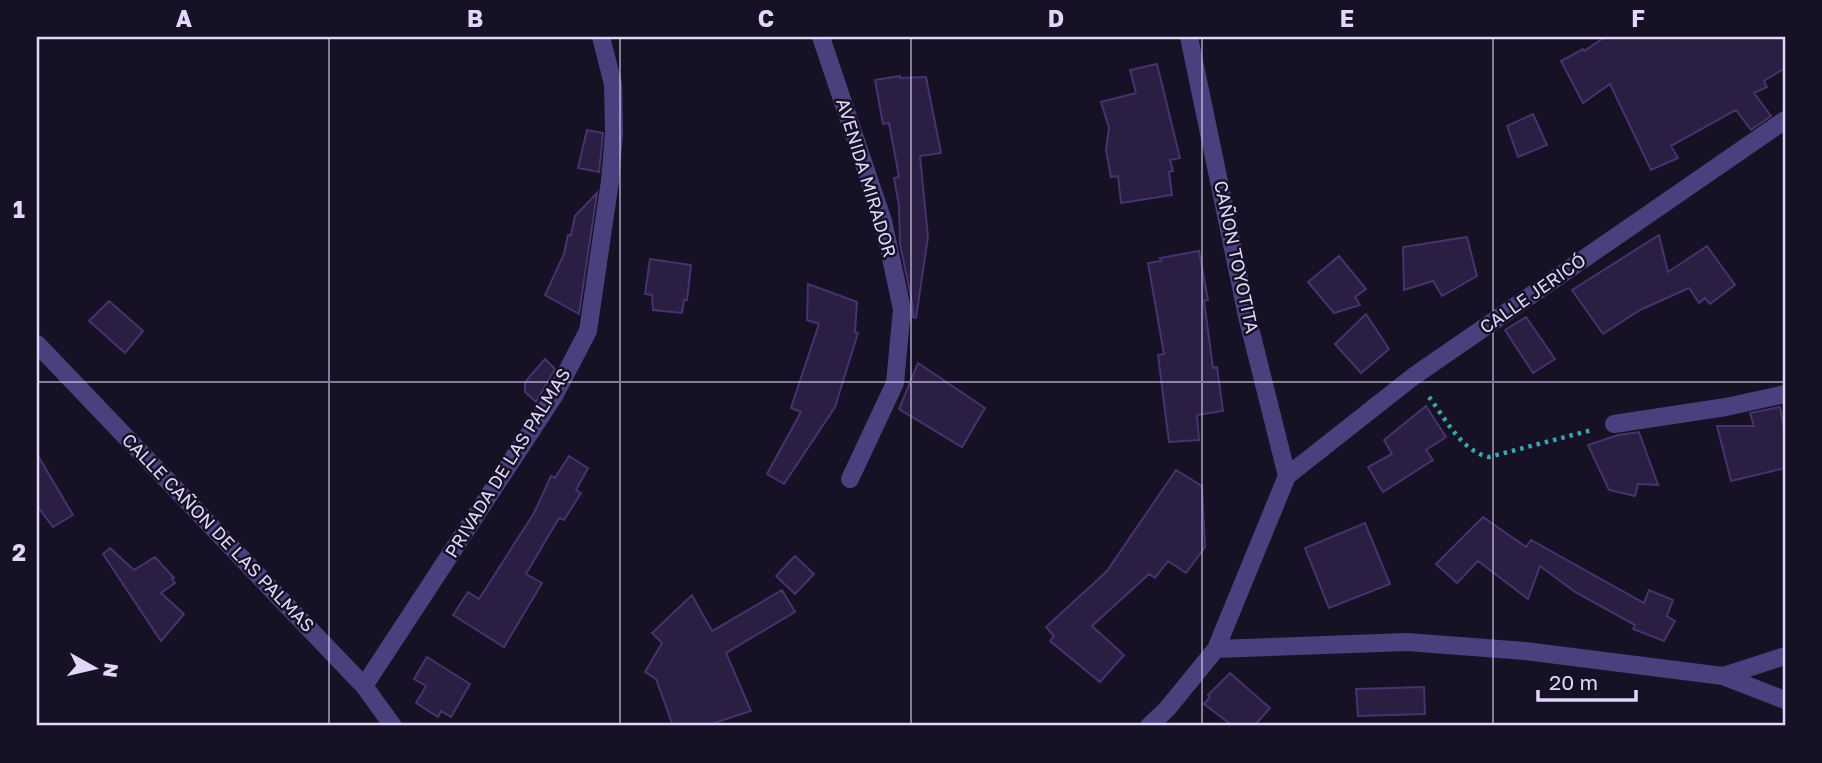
<svg xmlns="http://www.w3.org/2000/svg" width="1822" height="763" viewBox="0 0 1822 763" font-family="'Golos Text',sans-serif">
<rect width="100%" height="100%" fill="#161124"/>
<path fill="#2a1f43" stroke="#45336d" stroke-width="2" d="M1605,37h180v31l-21,13 3,6 -13,6 17,23 -20,14 -15,-20 -65,36 7,12 -27,12 -41,-86 -27,19 -22,-42 22,-12 1,2z
M1157,64l23,94 -10,2 3,11 -4,1 3,23 -51,8 -3,-27 -7,1 -5,-27 3,-22 -8,-26 35,-9 -6,-23z
M900,76v2l26,-1 15,76 -21,3 8,81 -12,81 -3,-1v-10l-13,-63 -1,-38 -5,-28 5,-1 -10,-54 -6,1 -8,-44z
M1533,114l14,31 -29,12 -11,-31z
M587,130l16,3 -4,39 -21,-4z
M597,193l-18,121 -34,-19 19,-41 4,-19h3l4,-19z
M1659,235l9,37 39,-26 28,39 -25,19 -5,-6 -6,5 -10,-15 -49,22 -37,24 -31,-44z
M1467,237l10,39 -35,20 -9,-15 -29,9 -1,-43z
M1199,251l9,49 -4,1 9,67 4,-1 6,44 -26,4 2,25 -30,2 -11,-87 6,-1 -16,-91 13,-2 -1,-3z
M1339,256l27,33 -11,8 5,8 -26,8 -26,-31z
M650,259l41,6 -4,35h-3l-2,13 -29,-3 -1,-15 -7,-1z
M808,284l49,18 -2,30 3,1 -23,74 -51,77 -17,-10 34,-62 -10,-4 28,-84 -12,-4z
M109,301l34,30 -18,22 -36,-32z
M1366,314l23,35 -28,24 -26,-29z
M1526,317l29,42 -22,14 -28,-43z
M545,359l10,10 -19,33 -11,-10v-10z
M918,363l67,45 -23,39 -63,-38z
M1426,406l20,31 -20,13 7,10 -50,32 -15,-25 24,-13 -8,-14z
M1780,407l5,26v35l-54,13 -14,-55h37l-4,-13z
M1639,432l19,53 -20,-1 -3,12 -26,-6 -21,-45 30,-10z
M37,454l36,61 -20,12 -16,-21z
M569,456l19,12 -12,22 5,3 -17,27 -5,-2 -33,56 16,9 -38,64 -51,-32 15,-23 11,7 55,-86 17,-37 4,2z
M1176,470l26,16 3,61 -19,26 -18,-12 -13,17 -6,-4 -57,52 32,29 -24,27 -50,-41 4,-5 -8,-9 61,-56z
M1483,517l43,30 5,-7 113,63 5,-13 24,10 -6,16 8,5 -11,20 -31,-12 2,-4 -60,-33 -35,-26 -12,33 -50,-38 -21,22 -21,-19z
M1365,523l25,61 -61,24 -24,-60z
M110,548l24,22 21,-13 19,21 -2,1 3,4 -14,10 23,21 -23,27 -58,-87z
M795,556l19,18 -19,20 -19,-18z
M782,590l13,22 -69,41 25,58 -46,15h-32l-17,-47 -11,-7 17,-29 -10,-10 40,-38 20,36z
M427,657l43,27 -19,33 -10,-6 -3,6 -22,-14 10,-17 -12,-7z
M1230,673l40,35 -16,18h-21l-29,-22 6,-7 -2,-2z
M1424,687l1,27 -67,2 -2,-27z"/>
<g fill="none" stroke-linecap="round" stroke-linejoin="round">
<path stroke="#3ba5ac" stroke-width="4.5" stroke-dasharray="3.5 5" stroke-linecap="butt" d="M1429,397c17,22 32,54 60,60l103,-27"/>
<path stroke="#4a407e" stroke-width="18" d="M821,37l62,184 19,88 -7,74 -45,96
M1189,37l58,279 40,160
M37,344l327,342 29,40
M1614,424l112,-17 59,-13
M1216,649l191,-7 118,9 198,25 62,24
M1723,676l62,-20
M364,686l190,-290 34,-65 22,-150 4,-48 -1,-49 -12,-47
M1149,726l18,-17 49,-60 71,-173 127,-100 371,-256"/>
</g>
<path fill="none" stroke="#e0d7fb" stroke-width="2" stroke-opacity="0.55" d="M329,37v689M620,37v689M911,37v689M1202,37v689M1493,37v689M37,382h1748"/>
<g text-anchor="middle" stroke-width="5" stroke-linejoin="round" paint-order="stroke">
<g font-size="18" fill="#e0d7fb" stroke="#161124">
<text transform="translate(866 178) rotate(73)" y="6">AVENIDA MIRADOR</text>
<text transform="translate(1236 257) rotate(78)" y="6">CAÑON TOYOTITA</text>
<text transform="translate(1533 294) rotate(-35)" y="6">CALLE JERICÓ</text>
<text transform="translate(508 463) rotate(-58)" y="6">PRIVADA DE LAS PALMAS</text>
<text transform="translate(218 533) rotate(46)" y="6">CALLE CAÑON DE LAS PALMAS</text>
</g>
</g>
<rect width="1822" height="763" fill="none" stroke="#161124" stroke-width="77"/>
<g transform="translate(94 668) rotate(98)" stroke="#161124" stroke-width="5" paint-order="stroke">
<path d="M0-5L12 26L0 18L-12 26Z" fill="#e0d7fb"/>
<text y="-10" font-size="19" font-weight="bold" text-anchor="middle" fill="#e0d7fb">N</text>
</g>
<path d="M1538 690v10h98v-10" fill="none" stroke="#e0d7fb" stroke-width="3.5"/>
<text x="1549" y="690" font-size="21" fill="#e0d7fb" stroke="#161124" stroke-width="5" paint-order="stroke">20 m</text>
<rect x="38" y="38" width="1746" height="686" fill="none" stroke="#e0d7fb" stroke-width="2.5"/>
<g font-size="23" text-anchor="middle" font-weight="bold" fill="#e0d7fb">
<text x="184" y="27">A</text>
<text x="475" y="27">B</text>
<text x="766" y="27">C</text>
<text x="1056" y="27">D</text>
<text x="1347" y="27">E</text>
<text x="1638" y="27">F</text>
<text x="19" y="218">1</text>
<text x="19" y="561">2</text>
</g>
</svg>
